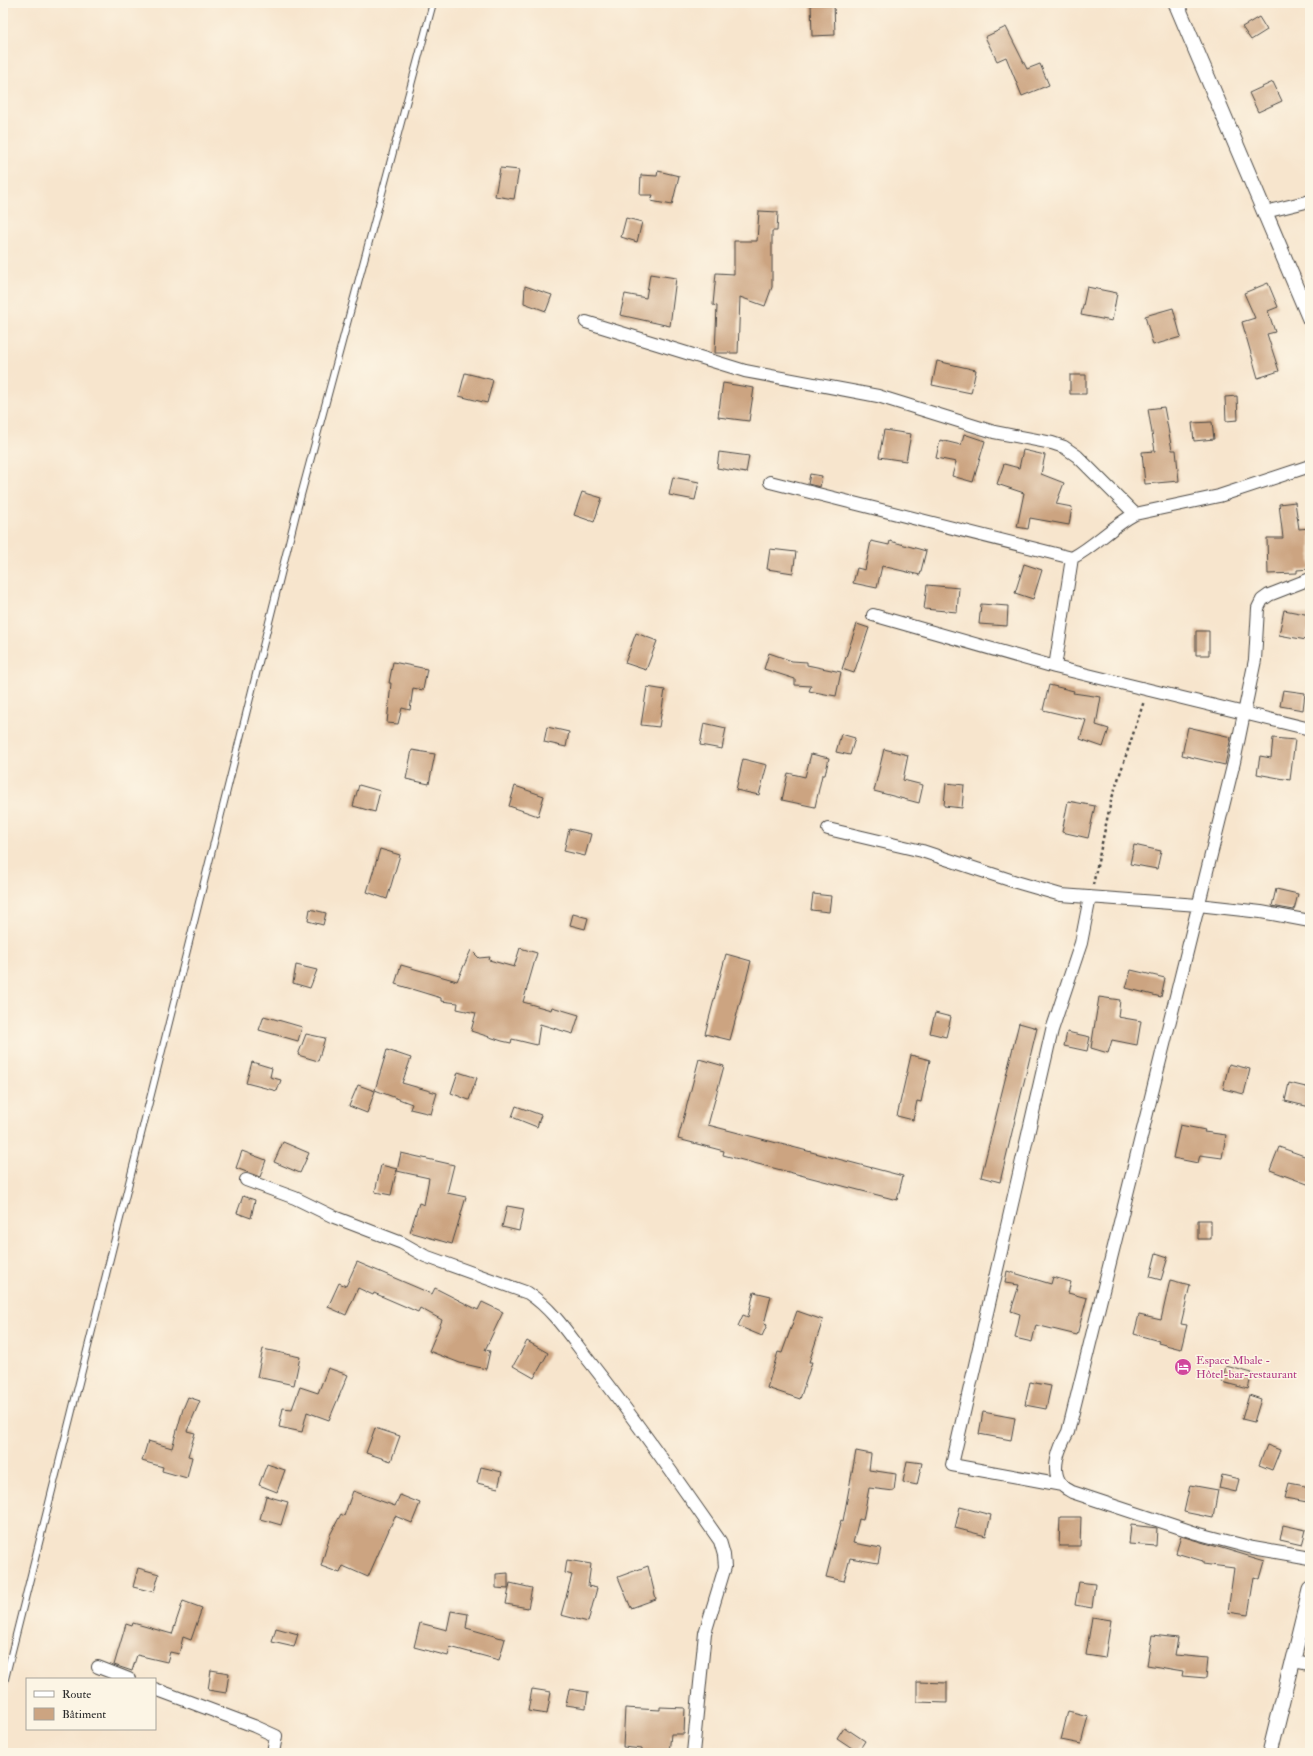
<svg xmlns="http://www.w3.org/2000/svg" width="1313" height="1756" viewBox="0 0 1313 1756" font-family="'IM FELL Double Pica',serif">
<rect width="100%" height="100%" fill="#fcf5e5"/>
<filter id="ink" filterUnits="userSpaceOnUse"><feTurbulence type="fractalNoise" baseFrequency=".025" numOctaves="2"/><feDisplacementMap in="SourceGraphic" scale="8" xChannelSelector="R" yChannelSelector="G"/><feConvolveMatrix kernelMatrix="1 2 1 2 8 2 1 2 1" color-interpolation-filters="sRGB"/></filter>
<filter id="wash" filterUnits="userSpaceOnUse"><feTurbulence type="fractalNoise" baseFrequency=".012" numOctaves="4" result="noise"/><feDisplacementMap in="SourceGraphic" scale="16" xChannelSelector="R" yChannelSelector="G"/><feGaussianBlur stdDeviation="0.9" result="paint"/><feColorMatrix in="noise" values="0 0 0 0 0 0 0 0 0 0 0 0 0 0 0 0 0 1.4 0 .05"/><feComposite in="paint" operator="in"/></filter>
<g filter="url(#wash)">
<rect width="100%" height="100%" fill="#f7e5cd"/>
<g id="blocks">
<path fill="#cca481" d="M811,3h23l1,32 -23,1z
M1259,17l8,13 -16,10 -9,-13z
M1006,27l21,42 13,-5 9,21 -27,11 -16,-39 -9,4 -12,-24z
M1273,82l9,19 -24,11 -9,-19z
M500,168l19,2 -5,29 -19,-3z
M658,171l21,5 -7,29 -21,-4 2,-6h-13l1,-20 16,1z
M759,211l19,1 -1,19h-5v56l-7,19 -25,-9 -2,56h-23l2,-47 -4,-1 3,-32 18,1v-33h23z
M626,218l16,4 -5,20 -16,-5z
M650,274l26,4 -6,48 -50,-11 5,-21 21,4z
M1268,283l10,24 -10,4 7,21 -8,2 12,37 -21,7 -16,-56 13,-4 -11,-25z
M525,286l27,9 -6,16 -22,-8z
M1087,287l30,6 -5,28 -31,-6z
M1173,308l8,29 -28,8 -8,-29z
M937,361l39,9 -5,23 -39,-8z
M465,373l28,7 -6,23 -28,-7z
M1070,375h16v19h-16z
M723,383l31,5 -5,33 -31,-4z
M1237,396l1,24 -12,1 -1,-24z
M1164,407l8,43h4l3,31 -34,3 -3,-32 13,-1 -7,-42z
M1212,422l2,17 -20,2 -2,-18z
M884,430l27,4 -5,27 -27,-4z
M964,434l21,7 -12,41 -21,-6 4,-14 -20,-4 4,-18 21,5z
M1023,450l22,5 -4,19 23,9 -8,21 16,3 -3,18 -39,-7 -2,11 -11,-2 7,-34 -27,-9 7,-20 15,4z
M719,452l30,4 -3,17 -29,-5z
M810,474l12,2 -2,11 -12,-3z
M673,477l26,5 -4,18 -26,-5z
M582,492l20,6 -8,24 -20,-7z
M1295,502l4,27 11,-1v41l-13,1v3l-29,1 -1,-36h16l-4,-34z
M871,541l18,4 1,-4 36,10 -6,24 -38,-9 -5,22 -24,-5 4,-15 8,2z
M770,549l26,3 -3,21 -26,-4z
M1024,564l18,6 -9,29 -18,-6z
M927,585l32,3 -2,24 -33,-3z
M981,604l27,2 -1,20 -28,-2z
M1284,610l26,5 -4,25 -27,-5z
M857,624l12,4 -15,45 -12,-4z
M1196,631h13v24h-13z
M636,633l21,8 -11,29 -21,-7z
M769,653l23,8 15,1v3l34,7 -5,24 -27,-5 2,-5 -16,-1v-6l-31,-10z
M393,662l34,7 -4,21 -10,-2 -3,22 -8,-2 -4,16 -11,-1 4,-40h-2z
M1049,685l25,6 -1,2 28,4 -5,28 13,4 -6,18 -23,-8 6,-19 -43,-10z
M647,687l18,3 -6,37 -18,-2z
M1283,690l22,3 -2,17 -23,-4z
M704,723l22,5 -4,21 -22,-4z
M547,727l22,5 -3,15 -22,-5z
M1188,727l43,10 -6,28 -43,-10z
M841,734l14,4 -5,17 -14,-3z
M1273,738l22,2 -5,40 -33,-6 3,-18 11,2z
M884,749l24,6 -5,25 20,5 -4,18 -45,-12z
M412,750l23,4 -6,30 -23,-5z
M811,754l18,4 -4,17h-3l-7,32 -33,-7 6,-27 17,4z
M743,759l24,6 -8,30 -23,-5z
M946,783l18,2 -2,23 -18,-2z
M359,785l21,6 -5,21 -22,-6z
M515,786l29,10 -6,20 -29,-10z
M1068,801l27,5 -7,32 -26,-6z
M569,829l22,5 -6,22 -21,-5z
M1134,845l27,6 -4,18 -27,-5z
M380,849l20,6 -13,44 -20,-7z
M1276,889l22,5 -4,16 -22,-4z
M813,894l18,2 -2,16 -18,-2z
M310,909l16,4 -3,12 -15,-4z
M573,914l15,4 -3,11 -15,-4z
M520,948l17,5 -14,49 28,8 1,-3 27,8 -6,19 -33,-10 -3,21 -25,-6 -1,4 -9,-2 -31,-10 5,-18 -19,-4 1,-6 -17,-2v-3l-46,-14 6,-19 56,16 14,-31 8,8 11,-1 -1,3 25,7z
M726,954l25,7 -21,79 -25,-6z
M296,965l21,5 -7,18 -17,-5z
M1131,970l34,8 -4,19 -35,-9z
M1099,997l21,3 -2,17 23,4 -4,24 -25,-5 -4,13 -17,-5z
M935,1013l16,4 -5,20 -16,-4z
M264,1016l38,11 -4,14 -39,-11z
M1019,1023l18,5 -37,154 -19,-5z
M1067,1032l23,5 -3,14 -23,-5z
M306,1034l19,4 -7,23 -20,-6z
M387,1050l24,8 -9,25 35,10 -6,21 -21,-5 2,-5 -37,-14z
M911,1055l19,5 -9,42 -4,-1 -4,19 -16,-4z
M699,1059l25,7 -16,59 195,51 -6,24 -174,-45 1,-4 -46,-12z
M252,1062l20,6 -2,9 11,3 -4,11 -31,-8z
M1229,1064l21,5 -6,25 -21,-5z
M458,1072l19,6 -8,22 -18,-7z
M1289,1083l21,5v19l-25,-6z
M358,1085l17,6 -8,22 -18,-7z
M516,1106l25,9 -4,12 -25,-10z
M1180,1125l25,5 -1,2 22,3 -4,23 -22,-3 -2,8 -25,-5z
M283,1142l26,11 -9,20 -26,-11z
M1279,1147l31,11v27l-40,-15z
M242,1151l24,9 -6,17 -24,-9z
M401,1153l53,12 -7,28 19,4 -14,47 -42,-12 9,-29 5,2 5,-27 -32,-7z
M381,1165l16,4 -6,26 -16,-3z
M243,1196l12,4 -4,18 -14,-5z
M507,1206l17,3 -5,22 -17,-4z
M1198,1220h13v19h-13z
M1156,1253l12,4 -7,23 -11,-3z
M357,1262l75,32 3,-6 43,22 4,-8 21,10 -18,38 5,1 -4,18 -26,-6 -31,-12 13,-31 -22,-12 -2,4 -44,-19 -1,2 -15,-7 -12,27 -18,-8 11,-24 7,3z
M1007,1271l44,13 2,-7 18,5 -3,11 19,5 -10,37 -41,-10 -4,17 -17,-4 5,-24 -9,-3 8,-26 -14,-2z
M1170,1280l20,5 -9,39 6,1 -6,24 -23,-6 1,-2 -25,-7 5,-19 22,5z
M754,1292l17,4 -7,28 3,1 -5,11 -24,-10 5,-11 5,2z
M797,1311l26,9 -14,42h3l-12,37 -33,-11 11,-36 4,1z
M527,1341l21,12 -14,25 -21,-12z
M263,1349l37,8 -6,28 -37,-8z
M1226,1366l26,7 -4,16 -26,-7z
M328,1368l20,7 -19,45 -22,-8 -5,20 -23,-5 4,-19 9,1 8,-22 18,6z
M1030,1382l21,4 -5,23 -21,-4z
M1249,1395l12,4 -7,23 -12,-3z
M188,1397l12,4 -13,30 8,2 -7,23 4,1 -5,21 -25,-7 1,-4 -21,-6 6,-20 24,7 11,-39z
M983,1412l32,6 -4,22 -32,-6z
M375,1428l25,8 -9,25 -25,-8z
M1267,1445l13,5 -8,20 -13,-5z
M856,1451l15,3 -2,16 27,4 -2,17 -25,-3 -6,32 -4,-1 -6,24 28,5 -3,15 -28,-5 -6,23 -18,-4 15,-57 2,1z
M907,1461l15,2 -5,22 -14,-3z
M267,1464l18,6 -8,22 -18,-7z
M481,1467l21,5 -4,16 -21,-5z
M1222,1475l17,4 -3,13 -17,-4z
M1289,1483l21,4 -3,15 -22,-4z
M1190,1485l28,5 -5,28 -29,-6z
M353,1491l42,15 5,-11 20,8 -8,20 -17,-7 -27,61 -25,-11 -3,7 -19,-7 9,-31 11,-21 3,2z
M266,1496l22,6 -7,23 -21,-6z
M960,1507l31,8 -5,21 -31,-8z
M1060,1517h21l-1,29h-21z
M1131,1525l26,3 -1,18 -27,-2z
M1283,1525l23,5 -4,15 -22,-5z
M1181,1536l84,25 -5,18 -6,-2 -6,38 -20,-3 6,-44 -31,-4v-3l-27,-8z
M567,1560l24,4 -3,22 9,2 -9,34 -27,-7 11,-40 -7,-2z
M648,1566l8,33 -25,9 -13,-31z
M138,1568l21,6 -5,18 -21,-5z
M508,1573v16l-12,-1v-14z
M1079,1582l16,2 -3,24 -17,-3z
M510,1583l22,5 -4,20 -22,-4z
M183,1601l19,7 -11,32 -8,-3 -4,17 -9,-2 -3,10 -30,-7 -5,16 -18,-6 12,-41 6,2 1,-3 39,11z
M451,1611l17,3 -2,14 39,11 -6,21 -49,-13 -2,9 -34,-9 6,-24 27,7z
M1092,1617l19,3 -6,38 -19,-3z
M276,1628l22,6 -4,13 -22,-5z
M1152,1635l26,3 -3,17 33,3 -2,20 -24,-2 1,-5 -36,-6z
M211,1670l18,3 -3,20 -18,-3z
M917,1682l30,1v20l-30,-1z
M532,1689l19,3 -4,22 -19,-3z
M569,1689l19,3 -2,16 -20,-3z
M660,1707l25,1 -1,26h-13l-2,19h-27v-4l-19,-2 2,-39 35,2z
M1068,1711l20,5 -7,28 -20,-4z
M844,1727l21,14 -7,11 -21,-14z"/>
</g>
</g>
<g filter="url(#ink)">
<use href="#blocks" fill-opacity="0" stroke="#4a4743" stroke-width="1"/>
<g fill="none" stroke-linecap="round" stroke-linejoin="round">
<g stroke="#4a4743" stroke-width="8">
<path id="service" d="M3,1687l294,-1177 136,-507"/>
</g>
<g stroke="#4a4743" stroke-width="14">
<path id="minor" d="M1265,212l45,-11
M586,322l159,49 133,25 116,36 58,11 12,4 13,9 58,58
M770,482l302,76c23,-12 40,-32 63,-44l84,-18 91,-30
M1310,579l-41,16 -7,5 -4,8 -3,52 -21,102 -166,670c-8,14 -19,39 -6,53 2,3 7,5 10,7l124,41 57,15 57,10
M873,615l182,52 255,62
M1055,667l17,-109
M828,829l94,22 94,31 45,13 137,10 63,7 49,9
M246,1180l49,18 39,19 68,26 23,13 103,37c26,17 43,45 62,69 46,58 88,119 130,179l4,14 1,12 -20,66 -12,120
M1062,1485l-110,-20 100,-435 29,-87 9,-46
M1293,1661l17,3
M98,1667l31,12
M155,1689l99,37 22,10 -3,17"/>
</g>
<g stroke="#4a4743" stroke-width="17">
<path id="tertiary" d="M1176,3l134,316
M1270,1753l40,-163"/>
</g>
<path stroke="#4a4743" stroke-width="2.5" stroke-dasharray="3 3" stroke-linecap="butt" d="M1093,885l18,-84 33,-100"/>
<use href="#service" stroke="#fff" stroke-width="6"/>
<use href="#minor" stroke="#fff" stroke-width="12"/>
<use href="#tertiary" stroke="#fff" stroke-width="15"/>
</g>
</g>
<defs>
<g id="hotel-disc" transform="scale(0.9)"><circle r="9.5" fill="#d1479c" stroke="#fcf5e5"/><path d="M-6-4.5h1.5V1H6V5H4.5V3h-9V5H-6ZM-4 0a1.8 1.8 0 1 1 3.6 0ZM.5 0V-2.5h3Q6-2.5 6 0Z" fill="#fff"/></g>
</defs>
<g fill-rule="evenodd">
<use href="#hotel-disc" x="1183" y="1367"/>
</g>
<g text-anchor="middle" stroke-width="3" stroke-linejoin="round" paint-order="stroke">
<g font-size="12" fill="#b23c85" stroke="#fcf5e5" text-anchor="start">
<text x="1196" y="1364">Espace Mbale -<tspan x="1196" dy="14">Hôtel-bar-restaurant</tspan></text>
</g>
</g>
<rect width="1313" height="1756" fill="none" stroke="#fcf5e5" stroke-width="16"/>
<rect x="26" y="1678" width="130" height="52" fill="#fcf5e5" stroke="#a8a49b"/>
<rect x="34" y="1691" width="20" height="6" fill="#ffffff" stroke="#a8a49b"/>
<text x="62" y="1698" font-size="12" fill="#2b2b2b">Route</text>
<rect x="34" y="1708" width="20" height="12" fill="#cca481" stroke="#a8a49b"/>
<text x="62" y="1718" font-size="12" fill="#2b2b2b">Bâtiment</text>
</svg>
